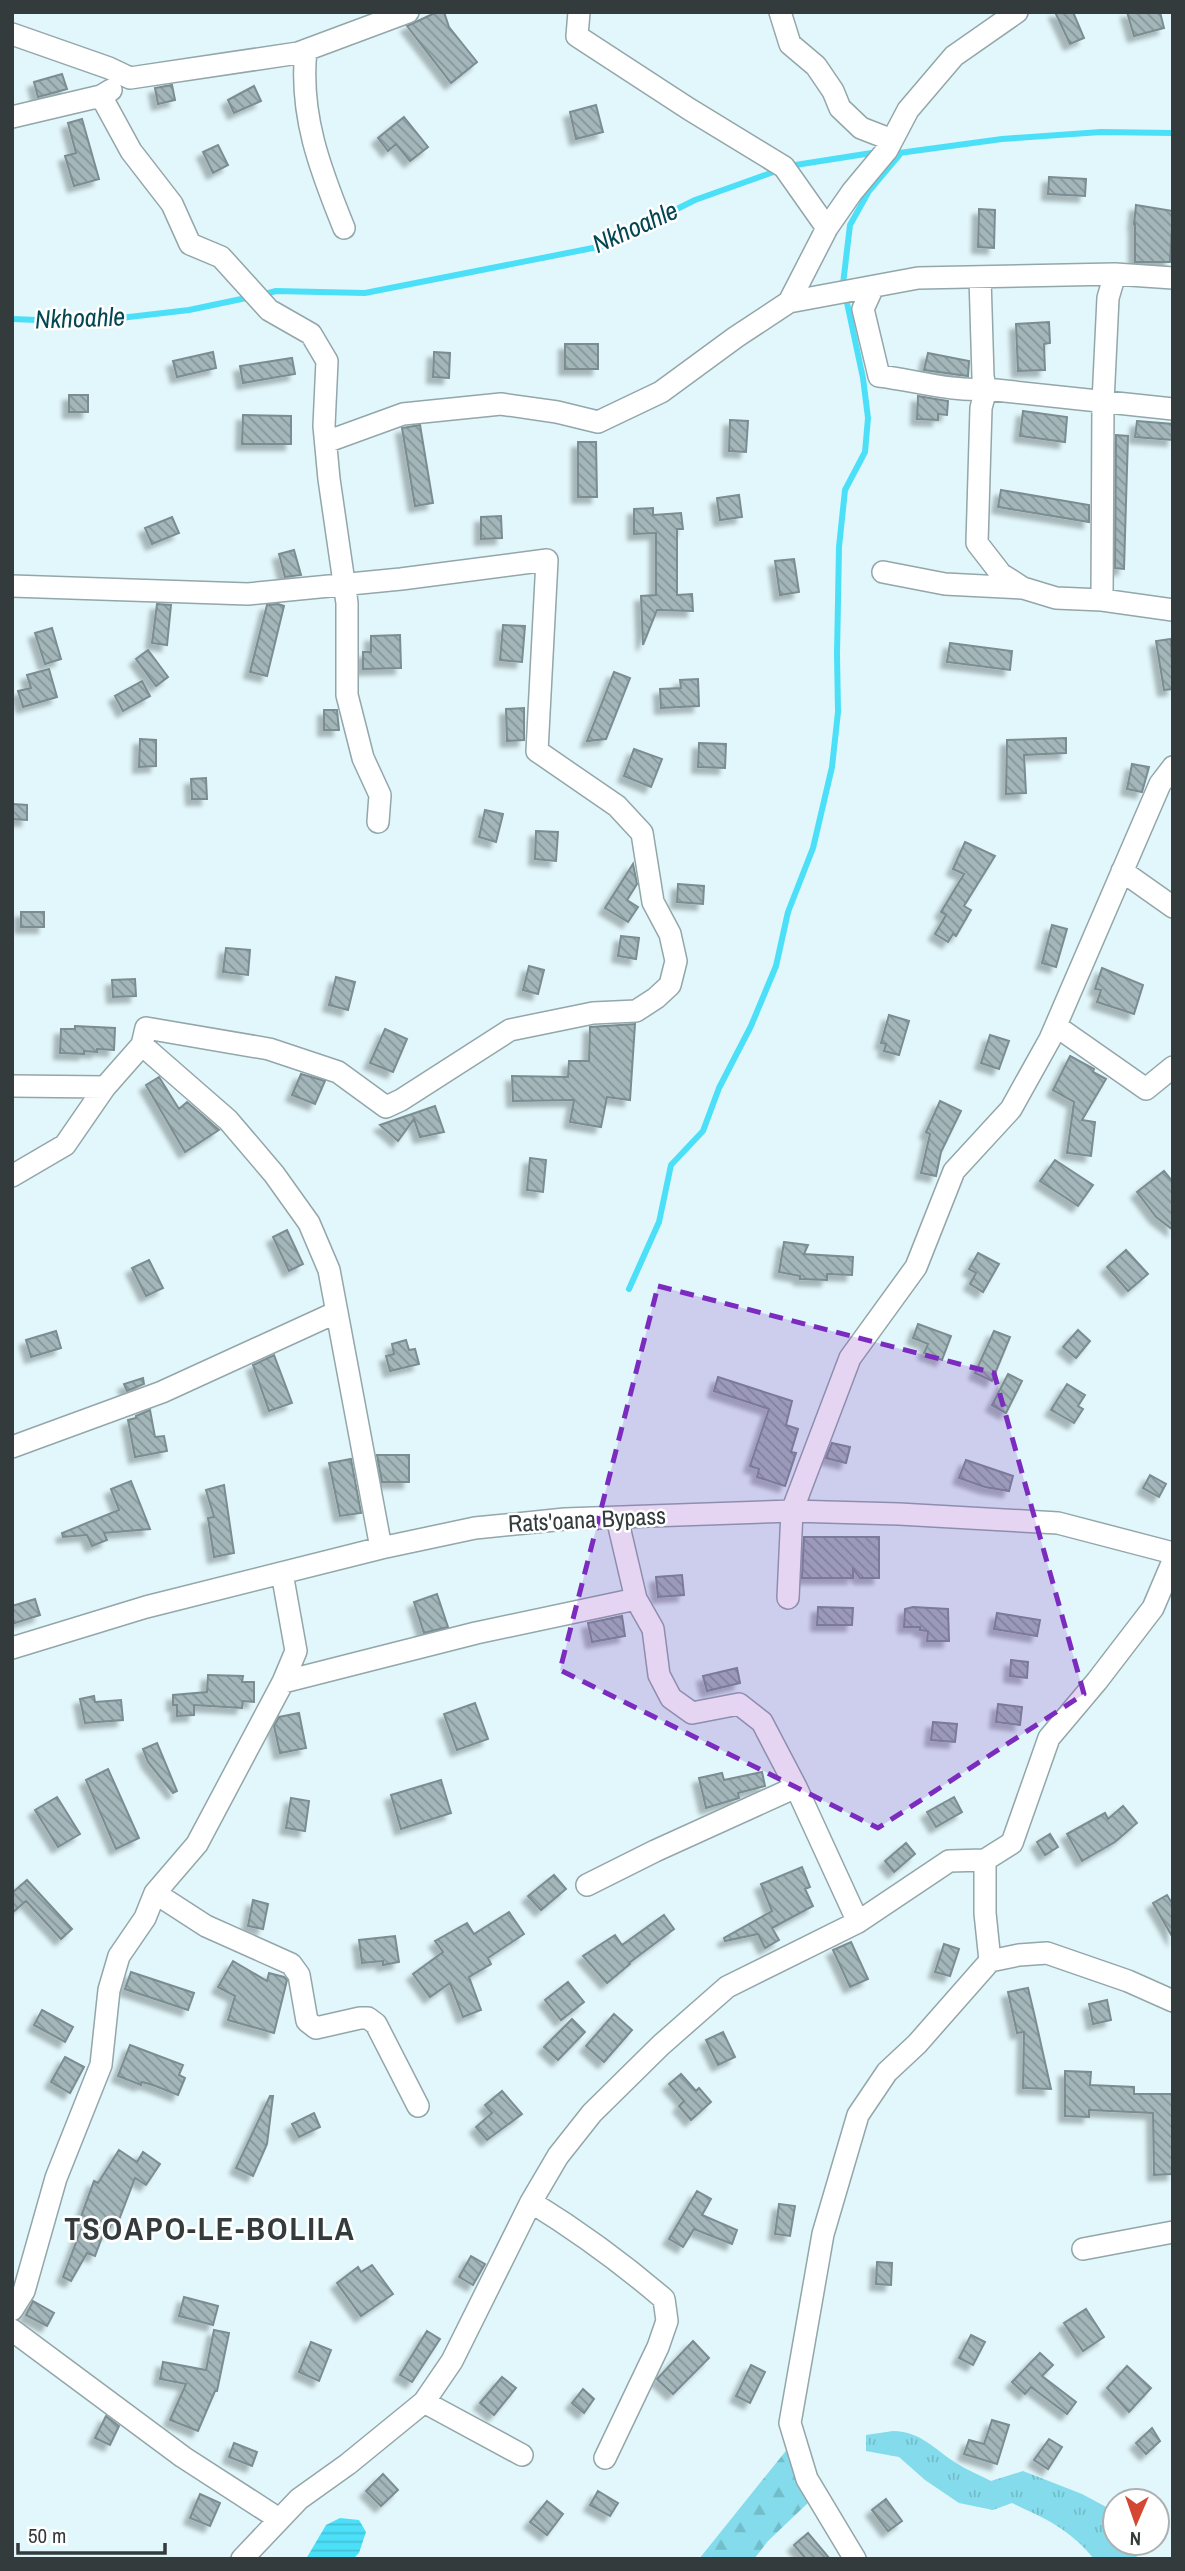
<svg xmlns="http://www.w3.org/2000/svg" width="1185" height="2571" viewBox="0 0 1185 2571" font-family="'Archivo Narrow',sans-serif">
<defs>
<pattern id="grass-tufts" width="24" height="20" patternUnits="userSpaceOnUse" patternTransform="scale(1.75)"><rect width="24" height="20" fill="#83dbeb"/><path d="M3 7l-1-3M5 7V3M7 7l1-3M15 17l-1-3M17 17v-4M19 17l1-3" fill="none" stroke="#72bdca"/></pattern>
<pattern id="forest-firs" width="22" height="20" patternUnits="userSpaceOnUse" patternTransform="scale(1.75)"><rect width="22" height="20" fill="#83dbeb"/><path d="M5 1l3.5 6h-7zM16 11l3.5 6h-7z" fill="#72bdca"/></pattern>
<pattern id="water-rules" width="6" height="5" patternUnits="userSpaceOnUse" patternTransform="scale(1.75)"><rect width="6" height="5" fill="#4ce0f8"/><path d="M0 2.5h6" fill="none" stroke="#43c1d6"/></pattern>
<pattern id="building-back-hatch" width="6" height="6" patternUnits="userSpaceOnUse" patternTransform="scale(1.75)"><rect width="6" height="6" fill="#a3b6ba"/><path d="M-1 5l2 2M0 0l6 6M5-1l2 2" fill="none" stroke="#859598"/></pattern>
<filter id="shadow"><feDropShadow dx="-6" dy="6" stdDeviation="2" flood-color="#0004"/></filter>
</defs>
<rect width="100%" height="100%" fill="#e2f7fb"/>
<path fill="url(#grass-tufts)" d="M893,2431c29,1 41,18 63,32 11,7 24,12 35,18l32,-10 59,23 28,15 5,10v24h14l9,16h-44c-27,-32 -46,-39 -82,-56l-19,7 -34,-7 -34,-23 -26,-23 -33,-6v-16z"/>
<path fill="url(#forest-firs)" d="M789,2447l21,54 -42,40 -14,18h-55z"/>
<path fill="url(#water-rules)" d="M340,2518l19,2 7,12 -7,21 -6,6h-47l20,-34z"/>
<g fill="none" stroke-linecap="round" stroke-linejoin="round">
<path stroke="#4ce0f8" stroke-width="6" d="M899,153l103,-14 99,-7 72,1
M789,166l89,-14
M261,295l15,-4 89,2 238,-47 92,-46 84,-30
M12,319l74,3 103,-12 62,-13
M629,1289l30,-67 12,-57 32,-34 16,-43 32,-62 25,-60 12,-54 25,-64 19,-81 6,-55 -1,-58 2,-107 6,-57 20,-38 3,-34 -5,-40 -20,-94 7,-59 19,-34 32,-38"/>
</g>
<path fill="url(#building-back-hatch)" stroke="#7b8d91" stroke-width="2" filter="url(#shadow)" d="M437,12h7l5,15 28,35 -26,21 -44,-57z
M1055,12h18l11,26 -14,6z
M1127,12h33l4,16 -30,8z
M62,74l5,15 -29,8 -4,-15z
M172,85l3,15 -17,4 -3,-16z
M254,86l7,15 -27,12 -6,-13z
M596,105l7,27 -27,7 -6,-27z
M404,117l24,30 -18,14 -14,-17 -8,7 -10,-13z
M82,119l17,60 -25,7 -9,-30 11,-3 -8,-30z
M218,145l10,20 -15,8 -10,-21z
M1049,177l37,2 -1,17 -37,-2z
M1136,205l37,6 -3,51h-35v-38h-1z
M979,209l16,1 -1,38 -16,-1z
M1049,322l1,21 -6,1 1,26 -27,1 -2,-47z
M565,344h33v25h-33z
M213,352l3,16 -39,9 -4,-16z
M434,352l16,1 -1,25 -16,-1z
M928,353l41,8 -1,15 -44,-6z
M292,358l3,16 -52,9 -3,-17z
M69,395h19v17h-19z
M918,396l30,5 -1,14 -9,-1v6l-21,-1z
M1023,411l44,6 -2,25 -45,-6z
M243,415l48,1v28h-49z
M730,420l18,1 -2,31 -17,-1z
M1137,421l36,3v16l-38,-3z
M420,425l13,78 -18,3 -13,-78z
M1116,435l12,1 -4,133 -9,-1z
M578,442h18l1,55h-19z
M1001,490l88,15v17l-91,-15z
M739,495l3,22 -22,3 -3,-22z
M653,508v7l28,-2 2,16h-6v66l15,-1 1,17 -36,-1 -14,35 -2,-49 15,-1v-62l-22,1v-25z
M501,516l1,22 -21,1v-22z
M172,517l7,16 -27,11 -7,-16z
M294,550l7,25 -16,2 -6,-23z
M794,559l5,33 -19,3 -5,-34z
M157,604l14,1 -4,40 -15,-2z
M278,604l6,2 -17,70 -17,-4 17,-67z
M503,625l22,1 -3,36 -22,-2z
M52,628l9,31 -16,5 -10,-31z
M400,635l1,33 -38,1v-17h8v-16z
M1171,639l2,50 -9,1 -8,-49z
M950,643l62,8 -2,19 -63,-8z
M148,650l20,27 -12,9 -20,-27z
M49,669l8,28 -34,10 -5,-16 13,-3 -4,-13z
M614,672l16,6 -24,61 -19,2z
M698,679l1,27 -38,2 -1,-19 21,-1 -1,-8z
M142,681l8,15 -27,15 -8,-15z
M524,708v32l-17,1 -1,-32z
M324,710h13l2,20h-15z
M1066,738v15l-42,2 2,38 -20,1 1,-54z
M140,739l16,1v26l-17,1z
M699,743l27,1 -1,24 -27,-1z
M634,749l28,10 -11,28 -27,-11z
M1132,764l17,3 -7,25 -15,-3z
M206,778l1,21h-15l-1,-20z
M13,804l14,1v15l-15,-1z
M485,810l18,4 -7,28 -17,-5z
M536,831l22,1 -2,29 -21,-2z
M965,842l30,14 -31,50 7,4 -15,26 -3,-2 -5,8 -13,-8 11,-19 -5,-3 23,-38 -11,-5z
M633,864l4,20 -10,16 11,7 -10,15 -23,-14z
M678,884l26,2 -1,18 -26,-2z
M21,912h23v15h-23z
M1052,925l15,4 -11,38 -14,-4z
M621,936l18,2 -3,21 -18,-3z
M226,948l24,2 -2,25 -25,-3z
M529,966l15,4 -6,24 -15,-4z
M1102,968l41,17 -9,29 -37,-12 4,-12 -6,-1z
M336,977l19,5 -7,28 -19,-5z
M135,979l1,17 -23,1 -1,-17z
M889,1015l20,6 -10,34 -15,-4 2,-7 -5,-1z
M635,1024l-5,76 -23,-3 -6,30 -31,-5 4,-22 -61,1 -1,-25 56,1 1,-16h20l1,-34z
M75,1026l40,2 -1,22 -17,-1v3l-13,-1v3l-24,-1 1,-24h14z
M385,1029l22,10 -14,33 -23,-9z
M990,1035l19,6 -10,28 -18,-6z
M1070,1056l24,13 -1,3 13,7 -24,41 13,2 -4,34 -24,-3 7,-51 -21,-12z
M301,1074l24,7 -10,23 -23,-9z
M159,1077l20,32 8,-7 32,28 -34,22 -39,-67z
M940,1101l21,10 -20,41 -5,24 -15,-3 9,-39 -4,-2z
M435,1106l9,26 -24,5 -6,-18 -16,22 -18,-16z
M530,1158l16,2 -3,32 -16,-2z
M1055,1160l38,25 -15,21 -38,-25z
M1164,1171l9,11v48l-17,-13 -19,-25z
M287,1230l16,34 -14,7 -16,-34z
M784,1242l24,3 -4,9 49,3 -1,18 -25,-1v6l-27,-1v-3l-21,-4z
M1126,1250l22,24 -20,17 -21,-24z
M978,1253l21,11 -16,28 -13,-8 6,-11 -7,-4z
M149,1260l14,28 -17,8 -14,-28z
M918,1324l33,12 -9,24 -18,-7 4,-9 -15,-6z
M1078,1330l12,11 -14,17 -13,-11z
M56,1331l5,17 -30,9 -5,-17z
M994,1331l16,6 -18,44 -17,-8z
M406,1340l3,10 6,-1 4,15 -29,7 -4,-15 8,-2 -2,-10z
M274,1355l18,48 -23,8 -16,-46z
M1008,1374l14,7 -16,32 -14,-8z
M718,1377l74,24 -6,24 12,4 -7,23 5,1 -11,33 -28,-9 2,-8 -9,-3 19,-57 -55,-18z
M143,1378l1,6 -17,7 -3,-7z
M1067,1384l18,11 -7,11 5,3 -9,14 -23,-13z
M150,1410l5,27 9,-1 3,15 -32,6 -7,-37 8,-2v-2z
M832,1443l18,4 -4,16 -20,-5z
M377,1455h32v27h-27z
M351,1459l10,54 -21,3 -11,-53z
M966,1460l47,16 -4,15 -24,-4 -26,-9z
M1150,1475l16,9 -7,13 -16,-9z
M131,1481l19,48 -46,4 3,7 -15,6 -5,-11 -24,2 -1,-4 57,-23 -8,-21z
M224,1485l10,68 -20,4 -6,-39 6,-1 -8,-27z
M804,1537h75v41h-19l-7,-9v9h-51z
M682,1575l2,20 -26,2 -2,-20z
M437,1594l11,33 -24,6 -10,-31z
M35,1599l5,16 -28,9v-18z
M818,1607l35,1 -1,17h-35z
M913,1607l35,2 1,32h-22l1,-10 -8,-1v-3h-16l1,-18z
M997,1613l43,7 -3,16 -43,-7z
M622,1616l3,20 -33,6 -4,-19z
M1011,1660l17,2 -1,16 -17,-2z
M737,1668l3,15 -33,8 -4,-15z
M208,1675l35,1 -1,6h12v20l-11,-1 -1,7 -48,-3v10l-17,1v-11h-4v-10l34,-3z
M94,1696l1,6 26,-2 2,20 -38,3 -5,-24z
M475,1703l13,36 -31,11 -13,-36z
M998,1704l24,3 -2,18 -24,-3z
M299,1713l7,35 -26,5 -6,-27 5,-9z
M933,1722l24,2 -2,18 -24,-2z
M157,1743l20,48 -4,2 -25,-31 -5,-13z
M108,1769l31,69 -23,11 -30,-69z
M762,1772l3,14 -27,7 1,5 -33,10 -7,-30 23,-5 2,7z
M441,1780l10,33 -50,16 -10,-34z
M57,1797l23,37 -22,13 -23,-37z
M954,1797l8,15 -26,15 -9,-15z
M291,1798l18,3 -4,30 -19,-3z
M1123,1806l14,17 -22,19 -33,19 -15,-27 38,-21 3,6z
M1050,1834l8,13 -13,8 -8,-13z
M906,1843l9,11 -21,18 -9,-11z
M802,1867l8,20 -5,2 8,17 -41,22 7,12 -14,8 -7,-14 -33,7 -1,-3 48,-27 -11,-27z
M554,1875l12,14 -25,21 -13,-14z
M27,1880l45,49 -11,10 -35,-38 -14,12v-20z
M1167,1895l6,10v33l-20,-35z
M253,1900l15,4 -5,25 -15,-3z
M509,1912l15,22 -36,24 3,6 -22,13 12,33 -18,7 -13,-34 -20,14 -17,-23 30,-22 -8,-11 32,-18 7,11z
M664,1915l10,14 -45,34 1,1 -23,19 -24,-27 32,-21 7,10z
M395,1936l4,26 -16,3v-4l-21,2 -3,-23z
M851,1942l17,37 -18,8 -17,-37z
M944,1944l15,5 -9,27 -15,-4z
M233,1961l34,20 2,-8 15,4 3,3 -13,53 -46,-13 7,-24 -17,-9z
M131,1972l63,21 -6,17 -63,-21z
M568,1982l16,20 -23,18 -16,-20z
M1028,1988l6,25 17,76 -28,-1 1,-56 -7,1 -9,-41z
M1107,2000l4,20 -18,4 -4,-20z
M42,2010l31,17 -8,15 -31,-17z
M614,2014l18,16 -28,32 -18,-16z
M572,2019l13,13 -27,28 -14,-13z
M723,2032l12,25 -17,8 -12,-25z
M130,2045l53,20 -4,10 6,3 -7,17 -25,-10 -11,-3 -1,3 -23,-9z
M65,2057l19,10 -14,26 -19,-11z
M1065,2071l26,1 -1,13 44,2v7h39v80l-19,1 -1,-62 -64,-3v7l-24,-1z
M681,2074l15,17 3,-3 12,14 -20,18 -12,-14 5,-5 -15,-17z
M502,2091l20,23 -35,26 -11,-13 16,-14 -7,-8z
M270,2096h3l-6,48 -14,32 -17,-8z
M314,2113l6,14 -21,10 -7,-13z
M119,2150l18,12 6,-10 17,12 -14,21 -11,-7 -18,47 -6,-2 -3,10 -4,-1 -9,24 -8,-3 -16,28 -8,-4 20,-53 -4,-2 15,-41 4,2z
M697,2191l14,8 -9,16 35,15 -5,14 -38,-15 -11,18 -14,-8z
M779,2204l16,2 -5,30 -15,-2z
M471,2256l14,8 -12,21 -14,-8z
M877,2262l15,1 -1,22 -15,-1z
M372,2265l21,29 -32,22 -24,-33 21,-16 3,5z
M184,2297l34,9 -5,19 -34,-9z
M33,2301l21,12 -7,13 -21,-11z
M1086,2309l18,28 -21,14 -19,-28z
M214,2330l15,3 -12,58h-2l-17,40 -28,-11 16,-36 -26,-5 3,-17 43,8z
M427,2331l13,8 -28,43 -12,-7z
M971,2335l14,7 -12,23 -14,-7z
M693,2341l16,17 -36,36 -16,-15z
M311,2342l20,8 -12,31 -20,-9z
M1040,2353l13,12 -11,11 34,26 -9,12 -36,-27 -6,7 -13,-12z
M751,2365l14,7 -15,31 -14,-7z
M1127,2366l24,22 -22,24 -22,-24z
M502,2377l14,11 -22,27 -14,-12z
M583,2389l11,10 -10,14 -12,-10z
M106,2416l13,10 -9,19 -15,-7z
M992,2420l17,5 -12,39 -33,-10 5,-14 15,4z
M1152,2428l8,13 -14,13 -10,-11z
M1049,2439l13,8 -14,22 -14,-9z
M234,2443l23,9 -5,14 -23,-9z
M383,2474l15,16 -17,16 -15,-15z
M598,2491l20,12 -8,13 -20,-11z
M200,2494l20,9 -10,23 -20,-8z
M886,2499l16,22 -14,10 -16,-21z
M547,2501l16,13 -16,21 -17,-13z
M808,2533l22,26h-24l-12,-14z"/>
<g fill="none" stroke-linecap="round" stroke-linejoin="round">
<g stroke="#93a6a9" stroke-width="24">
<path id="minor" d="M579,12l-2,24 112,73 95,58 43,61
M780,12l10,32 26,22 17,25 7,17 21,20 31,12
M12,34l97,34 21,10 168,-25 110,-41
M306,50c-7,64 14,119 38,178
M101,96l30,55 41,53 18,40 31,13 48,53 42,24 16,27 -3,65 5,53 18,124v92l16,63 17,37 -2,27
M12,117l89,-21 10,-6
M1115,274l-7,24 -5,104 -1,198 71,10
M980,277l3,100 3,12 -5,19 -4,135 24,31 22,14
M873,287l-10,22 16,67c35,4 72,16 107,13l187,20
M789,302l129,-24 197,-4 58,4
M326,442l77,-28 98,-10 56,8 41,10 63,-30 75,-55 53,-35 38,-74 25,-36 35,-42 21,-40 46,-54 63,-44
M883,572l62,12 78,4 33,10 46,2
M12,586l236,8 153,-15 146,-19 -10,191 80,55 25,27 11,69 17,32 6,27 -6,24 -14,13 -20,13 -43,2 -83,17 -109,70 -15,7 -48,-35 -69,-23 -123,-21 -4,17
M1122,871l51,36
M1056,1026l90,63 27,-22
M12,1086l93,1 37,-42 86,75 46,54 35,49 20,47 52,278
M12,1176l53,-31 40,-58
M12,1447l150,-55 175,-80
M617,1518l19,81 17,30 6,46 12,23 21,15 47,-9 23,18 34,65 62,135
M788,1598l4,-87 58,-153 66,-91 38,-96 57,-62 39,-70 110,-255 13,-17
M12,1648l134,-41 235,-59 94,-20 90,-9 227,-8 107,3 159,9 115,30
M283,1682l193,-49 160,-34
M587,1885l68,-34 141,-64
M155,1893l51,33 85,38 8,11 8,46 9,7 44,-10h8l8,6 42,82
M990,1961l29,-6 28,-2 81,28 45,20
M531,2202c47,29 91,61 133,97l3,22 -9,26 -53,111
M1083,2249l90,-17
M12,2310l12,-19 32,-113 45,-113 8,-75 10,-34 26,-38 10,-25 42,-49 86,-162 13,-31 -14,-78
M12,2330l171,127 96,62
M424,2402l98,53
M242,2559l57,-60 49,-35 76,-62 28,-41 79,-159 27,-46 34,-43 69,-68 66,-58 131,-65 91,-61 36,-1
M855,2559l-48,-80 -17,-56 33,-189 35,-119 29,-43 30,-28 73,-83 -5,-48v-53l27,-17 37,-105 48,-57 56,-73 20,-47"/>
</g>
<use href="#minor" stroke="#fff" stroke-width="21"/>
</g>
<path fill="#7b2cbf" fill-opacity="0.2" stroke="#7b2cbf" stroke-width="5" stroke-dasharray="14 9" stroke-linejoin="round" d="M658,1286l336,87 90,321 -206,134 -318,-158z"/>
<g text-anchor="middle" stroke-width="5" stroke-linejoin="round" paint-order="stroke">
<g font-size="24" fill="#333b3c" stroke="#fff">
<text transform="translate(587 1520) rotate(-3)" y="8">Rats'oana Bypass</text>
</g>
<g font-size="26" font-style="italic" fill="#024751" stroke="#fff">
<text transform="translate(635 227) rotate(-24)" y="9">Nkhoahle</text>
<text transform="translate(80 318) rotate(-2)" y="9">Nkhoahle</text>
</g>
<g font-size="32" font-weight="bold" letter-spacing="2" fill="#333b3c" stroke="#fff">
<text x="210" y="2240">TSOAPO-LE-BOLILA</text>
</g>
</g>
<rect width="1185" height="2571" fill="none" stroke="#333b3c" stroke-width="28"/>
<g transform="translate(1136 2522) rotate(182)"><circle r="33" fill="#ffffff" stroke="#adb1b1" stroke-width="2"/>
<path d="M0-5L12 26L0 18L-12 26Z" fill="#d44733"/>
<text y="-10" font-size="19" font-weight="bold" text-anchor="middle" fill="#333b3c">N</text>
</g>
<path d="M18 2543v10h147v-10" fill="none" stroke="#333b3c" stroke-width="3.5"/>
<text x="28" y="2543" font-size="21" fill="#333b3c" stroke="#ffffff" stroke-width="5" paint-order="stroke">50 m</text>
</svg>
